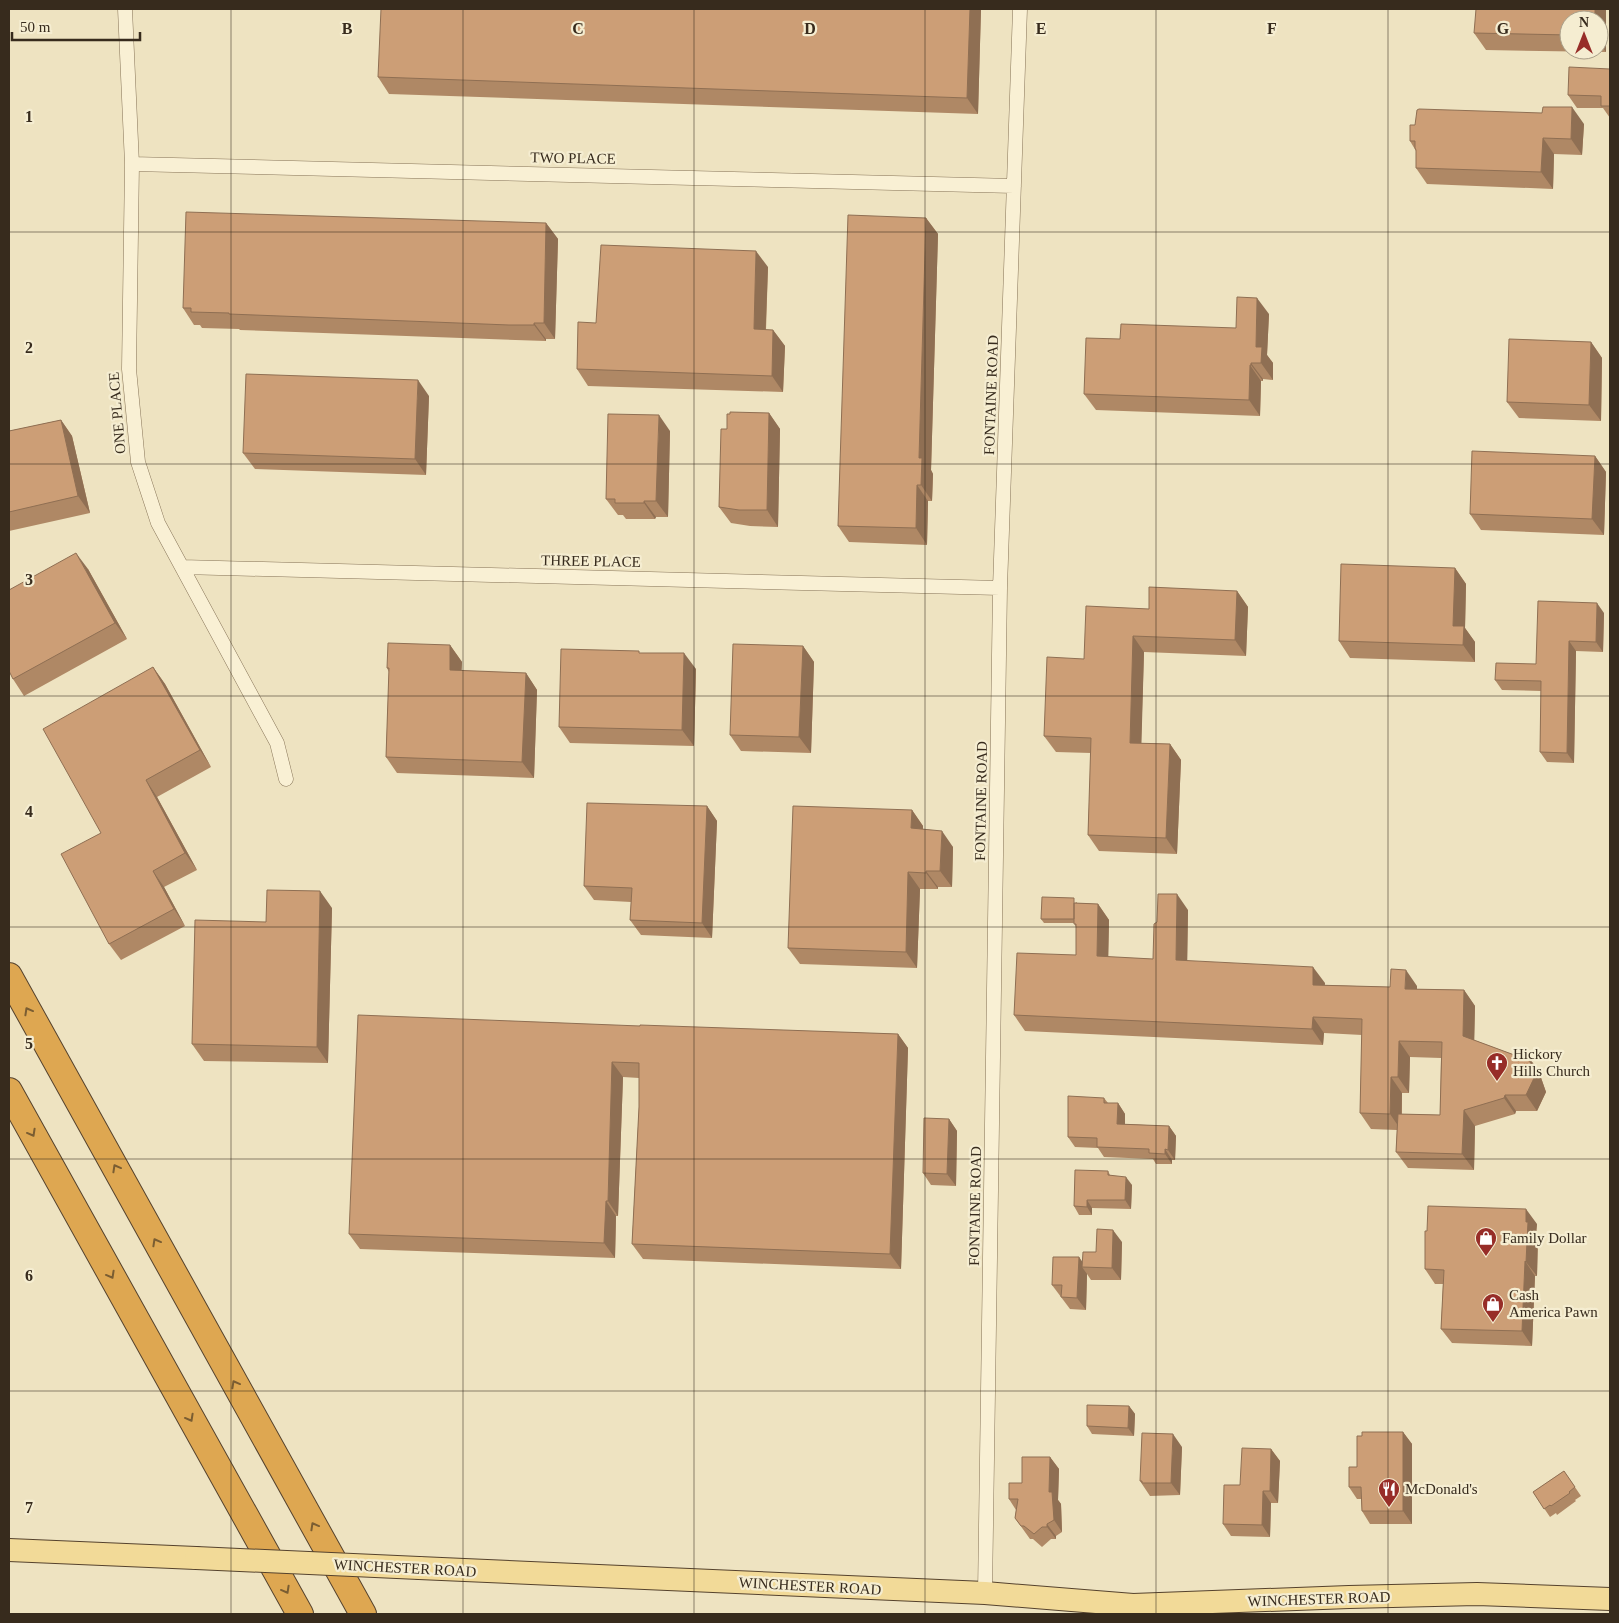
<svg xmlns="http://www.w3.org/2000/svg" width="1619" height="1623" viewBox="0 0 1619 1623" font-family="'Times New Roman',serif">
<rect width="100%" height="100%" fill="#eee3c1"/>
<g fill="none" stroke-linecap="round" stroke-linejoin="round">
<g stroke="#877458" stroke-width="15">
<path id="minor" d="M125,9l7,155 -3,205 9,93 20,61 119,220 9,36
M132,164l882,22
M182,567l818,21
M985,1593l15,-1005 20,-579"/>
</g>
<g stroke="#55422d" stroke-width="24">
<path id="primary" d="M9,1550l187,8
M419,1568l566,25 148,12 216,-8 128,-3 133,5"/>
</g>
<g stroke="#55422d" stroke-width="28">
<path id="motorway" d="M9,976l354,638
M9,1091l291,523"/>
</g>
<use href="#minor" stroke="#f9f0d4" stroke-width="14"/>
<use href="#primary" stroke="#f2da98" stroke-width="22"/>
<use href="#motorway" stroke="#dea751" stroke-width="26"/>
<g stroke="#55422d" stroke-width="24" stroke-linecap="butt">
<path id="primary-bridge" d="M196,1558l223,10"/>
</g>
<use href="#primary-bridge" stroke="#f2da98" stroke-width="22"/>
</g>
<path fill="#af8865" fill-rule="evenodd" d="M981,9l-3,105 -589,-20 -11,-17z
M1606,9v43l-120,-2 -12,-17zM1569,20h30v30h-30z
M1610,69v49l-7,-10h-26l-9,-13z
M1584,124l-2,31 -28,-1 -1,35 -126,-5 -11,-16v-17l-6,-10z
M926,218l12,16 -7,236 2,4 -1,27h-4l-1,44 -78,-3 -11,-16z
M546,223l12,16 -3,100h-9v2l-306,-11 -1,-1 -37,-1 -2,-3h-6l-11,-17z
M768,267l-2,63h7l12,16 -2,46 -195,-6 -11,-17 19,-46z
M1269,314l-2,41 6,8v17l-10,-1v2h-2l-1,35 -164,-6 -12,-16 36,-55 116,-11z
M1591,342l11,16 -1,63 -82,-3 -12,-16z
M429,396l-3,79 -171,-6 -12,-16z
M769,413l11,16 -2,98 -28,-1 -19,-3 -12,-16 8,-78z
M61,420l11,16 18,77 -81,18v-100z
M670,431l-2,86h-12l-1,2h-29l-3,-4h-5l-12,-16z
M1595,456l11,16 -2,63 -123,-5 -11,-16z
M1455,568l11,16 -1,44 10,14v20l-125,-4 -11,-17z
M88,569l39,70 -103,57 -11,-17z
M1237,591l11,16 -2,49 -102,-4 -3,91 29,1 11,16 -4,94 -78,-3 -11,-16 3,-82 -35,-1 -12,-16 40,-77 65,-50z
M1604,613l-1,39 -27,-1 -2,112 -27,-1 -7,-10 1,-61 -39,-1 -7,-10 41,-16z
M450,645l12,17 -1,9 65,2 11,17 -3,88 -137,-5 -11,-16 3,-85 -2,-4z
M803,646l11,16 -3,91 -70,-2 -11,-16z
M640,653l56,16 -2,77 -124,-3 -11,-16z
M153,667l12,17 46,83 -54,30 40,73 -33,17 21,39 -64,34 -12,-16 -8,-111z
M707,806l10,15 -5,117 -71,-3 -11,-15 1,-18 -37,-2 -10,-14z
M912,810l11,16v3l30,18 -1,40h-14v2h-18l-3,79 -117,-4 -12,-16z
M1077,902v1l21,1 11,16 -1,37 45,2 35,-49 -1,51 138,22 -1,2 66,2 27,-1v3l47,1 11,16 -1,34 43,16h11l11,16 7,20 -9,19h-21l-1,3 -40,12 -1,44 -66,-2 -12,-16 1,-22 -26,-1 -11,-16 2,-78 -38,-2 -1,12 -298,-14 -11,-16 62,-60v-28l-2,-4h-30l-3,-4zM1410,1057l31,1 -1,57 -38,-1v-21h7z
M332,908l-4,155 -124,-2 -12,-17 74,-122z
M640,1026l258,8 10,14 -7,221 -258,-10 -11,-15 7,-137v-29l-16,-1 -5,139h-2l-1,42 -255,-9 -11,-15z
M1104,1098l4,5h10l7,11v10l44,2 7,10 -1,24h-3v4h-16l-3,-5 -49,-2 -6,-9 -23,-1 -7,-10z
M949,1119l8,12 -1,55 -25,-1 -8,-12z
M1108,1171l2,4 22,10 -1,24 -39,-1v7h-13l-5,-9z
M1537,1224l-1,10 2,2 -1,40h-2l-3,70 -80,-3 -11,-14 2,-45h-8l-10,-15z
M1122,1242l-1,38h-30l-4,-6 -1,36 -16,-1 -18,-24 27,-28 3,6 14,-11z
M1129,1406l6,8 -1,22 -42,-2 -5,-8z
M1403,1432l9,12v80h-42l-8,-13 -1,-12h-4l-8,-12 8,-20 5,-31z
M1182,1447l-2,48 -30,1 -10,-15z
M1271,1449l9,12 -2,42h-7l-1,34 -39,-1 -8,-12 17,-39z
M1050,1457l9,12 -1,31 3,4 1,28 -6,4v3h-5l-9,8 -9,-8h-3l-15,-21 1,-8 -7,-11 13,-16z
M1564,1471l17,25 -6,4 1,1 -19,14 -1,-2 -6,4 -17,-25z"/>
<path fill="#8f6f53" d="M970,9h11l-3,105 -11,-16z
M1595,9h11v43l-7,-10v-22h-4z
M1572,107l12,17 -2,31 -11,-16z
M1543,138l11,16 -1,35 -12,-17z
M926,218l12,16 -7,236 2,4 -1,27 -11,-16 -2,-27z
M546,223l12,16 -3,100 -11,-16z
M756,251l12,16 -3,78 -11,-16z
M1257,298l12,16 -2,41 6,8v17l-12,-17 -5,-16z
M534,323l12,16v2l-12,-16z
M773,330l12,16 -2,46 -11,-16z
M1591,342l11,16 -1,63 -12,-16z
M1251,363l12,16v2l-12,-16z
M1250,365l11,16 -1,35 -11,-16z
M418,380l11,16 -3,79 -11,-16z
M769,413l11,16 -2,98 -11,-17z
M659,415l11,16 -2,86 -12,-16z
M61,420l11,16 18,77 -12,-17z
M1595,456l11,16 -2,63 -12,-16z
M917,485l11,16 -1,44 -11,-17z
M644,501l12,16 -1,2 -11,-16z
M76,553l12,16 39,70 -12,-16z
M1455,568l11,16 -1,44 10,14v20l-12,-17 -10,-19z
M1237,591l11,16 -2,49 -11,-16z
M1597,603l7,10 -1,39 -7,-10z
M1133,636l11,16 -3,107 -11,-16z
M1569,641l7,10 -2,112 -7,-10z
M450,645l12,17 -1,25 -11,-17z
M803,646l11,16 -3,91 -12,-16z
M684,653l12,16 -2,77 -12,-16z
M153,667l12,17 46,83 -11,-17z
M526,673l11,17 -3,88 -12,-16z
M1170,744l11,16 -4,94 -11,-16z
M146,780l11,17 40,73 -12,-17z
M707,806l10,15 -5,117 -10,-15z
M912,810l11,16 -1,18 -11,-16z
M942,831l11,16 -1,40 -12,-16z
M153,871l11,16 21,39 -11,-17z
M926,871l12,16v2l-12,-16z
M908,872l12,17 -3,79 -11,-16z
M320,891l12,17 -4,155 -11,-16z
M1177,894l11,16 -1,66 -11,-16z
M1098,904l11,16 -1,52 -11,-16z
M1313,967l12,16 -1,18 -11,-16z
M1406,970l11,16v19l-12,-16z
M1464,990l11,16 -1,46 -11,-16z
M1313,1017l11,16 -1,12 -11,-16z
M898,1034l10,14 -7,221 -11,-15z
M1399,1041l11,16 -1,36 -11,-16z
M1528,1056l11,16 7,20 -9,19 -11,-16z
M612,1062l11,15 -5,139 -10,-15z
M1391,1077l11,16 -1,37 -11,-16z
M1505,1095l11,16 -1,3 -11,-16z
M1118,1103l7,11v20l-8,-10z
M1464,1110l11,16 -1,44 -12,-16z
M949,1119l8,12 -1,55 -9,-12z
M1169,1126l7,10 -1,24 -7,-10z
M1165,1149l7,11v4l-7,-10z
M1126,1177l6,8 -1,24 -6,-9z
M1087,1200l5,8v7l-5,-8z
M606,1201l10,15 -1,42 -11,-15z
M1526,1209l11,15 -1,10 2,2 -1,40 -11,-14z
M1113,1230l9,12 -1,38 -9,-12z
M1079,1257l7,10h-4l5,7 -1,36 -9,-12z
M1525,1261l10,15 -3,70 -10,-15z
M1129,1406l6,8 -1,22 -6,-8z
M1403,1432l9,12v80l-9,-13z
M1173,1434l9,13 -2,48 -9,-12z
M1271,1449l9,12 -2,42 -8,-12z
M1050,1457l9,12 -1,31 3,4 1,28 -8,-12 -5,-28z
M1263,1491l8,12 -1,34 -8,-12z
M1047,1524l9,12v3l-9,-12z"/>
<path fill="#cc9e76" stroke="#8f6f53" d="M381,9h589l-3,89 -589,-21z
M1476,9h119v11h-26v15l-95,-2z
M1569,67l41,2v37h-9v-10l-33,-1z
M1543,107h29l-1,32 -28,-1 -2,34 -125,-4v-18l-1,-2v-7h-5v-16h5l2,-15 2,-1 123,4z
M186,212l360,11 -2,100h-10v2h-25l-280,-11v-1l-38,-1v-4h-8z
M848,215l78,3 -7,240h3l-1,27h-4l-1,43 -78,-2z
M601,245l155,6 -2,78 19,1 -1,46 -195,-7 1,-47 18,1z
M1237,297l20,1 -1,49h6l-1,16h-10v2h-1l-1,35 -165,-6 2,-56 34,1 1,-15 115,4z
M1509,339l82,3 -2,63 -82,-3z
M246,374l172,6 -3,79 -172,-6z
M730,412l39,1 -2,97h-28l-20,-3 2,-78h6v-15h3z
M608,414l51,1 -3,86h-12v2h-29v-4h-9z
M61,420l17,76 -69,16v-81z
M1472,451l123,5 -3,63 -122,-5z
M76,553l39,70 -102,56 -4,-8v-81z
M1341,564l114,4 -2,58h11l-1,19 -124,-4z
M1149,587l88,4 -2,49 -102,-4 -3,107 40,1 -4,94 -78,-3 3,-97 -47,-2 3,-79 37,2 2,-53 63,3z
M1538,601l59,2 -1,39 -27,-1 -2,112 -27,-1 1,-71 -46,-1 1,-17 40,1z
M388,643l62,2v25l76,3 -4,89 -136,-5 3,-89h-2z
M733,644l70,2 -4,91 -69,-2z
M561,649l78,2v2h45l-2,77 -123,-3z
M153,667l47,83 -54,30 39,73 -32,18 21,38 -65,35 -48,-90 40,-21 -58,-104z
M587,803l120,3 -5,117 -72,-3 2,-32 -48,-2z
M793,806l119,4 -1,18 31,3 -2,40h-14v2l-18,-1 -2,80 -118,-4z
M267,890l53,1 -3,156 -125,-3 3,-124 71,2z
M1158,894h19l-1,66 137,7v18l77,2 1,-18 15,1 -1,19 59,1 -1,46 54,20h11l7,20 -9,19h-21l-1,3 -40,12 -2,44 -66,-2 2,-38 42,1 2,-73 -43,-1 -1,36h-7l-1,37 -30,-1 2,-94 -49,-2 -1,12 -298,-14 3,-62 59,2v-31h-2v-21l24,1 -1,52 56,3 1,-35 3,-2z
M1042,897l32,1v21h-33z
M358,1015l282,11v-1l258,9 -8,220 -258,-10 7,-137v-44l-27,-1 -4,139h-2l-2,42 -255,-9z
M1068,1096l36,2v5h14l-1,21 52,2 -1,24 -3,-1v5l-16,-1v-4l-52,-2v-9l-29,-1z
M924,1118l25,1 -2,55 -24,-1z
M1075,1170l33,1v4l18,2 -1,23h-38v7l-13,-1z
M1428,1206l98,3v13h2l-2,40 -1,-1 -3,70 -81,-2 3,-59 -19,-1v-38h2z
M1097,1229l16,1 -1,38 -30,-1 1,-15h13z
M1053,1257h26l-2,41 -16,-1 1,-12h-10z
M1087,1405l42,1 -1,22 -41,-2z
M1362,1432h41v79h-41l-1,-24h-12v-20h8v-31h5z
M1142,1433l31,1 -2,49h-29v-2h-2z
M1242,1448l29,1 -1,42h-7l-1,34 -39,-1 1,-39h16z
M1022,1457h28l-1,35h3l2,28 -7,4v3h-5l-8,7 -10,-8h-3l-6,-8 3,-19h-9v-16h13z
M1564,1471l11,16 -6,5 1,1 -19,13 -1,-1 -6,4 -11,-17z"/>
<defs><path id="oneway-chevron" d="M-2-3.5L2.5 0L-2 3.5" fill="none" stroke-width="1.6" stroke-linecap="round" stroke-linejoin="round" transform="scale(1.25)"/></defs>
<g stroke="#7a5d32">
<use href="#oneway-chevron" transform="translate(28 1011) rotate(-119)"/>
<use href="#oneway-chevron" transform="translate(32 1133) rotate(61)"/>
<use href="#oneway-chevron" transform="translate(116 1168) rotate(-119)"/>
<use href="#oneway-chevron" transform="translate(156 1242) rotate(-119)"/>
<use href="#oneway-chevron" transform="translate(111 1275) rotate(61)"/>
<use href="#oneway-chevron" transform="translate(235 1384) rotate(-119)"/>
<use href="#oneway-chevron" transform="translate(190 1418) rotate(61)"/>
<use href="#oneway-chevron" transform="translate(314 1526) rotate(-119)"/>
<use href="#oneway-chevron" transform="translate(286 1590) rotate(61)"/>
</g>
<path fill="none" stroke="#372b1d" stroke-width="1" stroke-opacity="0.55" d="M231,9v1605M463,9v1605M694,9v1605M925,9v1605M1156,9v1605M1388,9v1605M9,232h1601M9,464h1601M9,696h1601M9,927h1601M9,1159h1601M9,1391h1601"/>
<defs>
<g id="church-pin" transform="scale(1.125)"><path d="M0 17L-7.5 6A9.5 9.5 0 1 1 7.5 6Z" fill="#972d28" stroke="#f5edd1"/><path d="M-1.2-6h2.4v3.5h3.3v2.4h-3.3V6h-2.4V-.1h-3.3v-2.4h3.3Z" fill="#fff"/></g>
<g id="shop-pin" transform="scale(1.125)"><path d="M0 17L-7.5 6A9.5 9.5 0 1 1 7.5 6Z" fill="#972d28" stroke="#f5edd1"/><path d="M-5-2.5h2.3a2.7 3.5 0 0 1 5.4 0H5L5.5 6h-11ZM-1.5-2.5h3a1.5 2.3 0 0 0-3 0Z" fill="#fff"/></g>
<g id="restaurant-pin" transform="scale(1.125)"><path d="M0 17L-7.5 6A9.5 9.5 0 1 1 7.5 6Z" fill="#972d28" stroke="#f5edd1"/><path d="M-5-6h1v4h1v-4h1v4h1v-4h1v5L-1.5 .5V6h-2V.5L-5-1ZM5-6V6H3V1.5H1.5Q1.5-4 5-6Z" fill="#fff"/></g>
</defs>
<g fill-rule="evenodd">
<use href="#church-pin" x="1497" y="1063"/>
<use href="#shop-pin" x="1486" y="1238"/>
<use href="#shop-pin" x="1493" y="1304"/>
<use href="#restaurant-pin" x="1389" y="1489"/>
</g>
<g text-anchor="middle" stroke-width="4.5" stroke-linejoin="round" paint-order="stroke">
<g font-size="15" fill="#372b1d" stroke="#f5edd1">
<text transform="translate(573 158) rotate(1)" y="5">TWO PLACE</text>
<text transform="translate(991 395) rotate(-88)" y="5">FONTAINE ROAD</text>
<text transform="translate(117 413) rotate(-95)" y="5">ONE PLACE</text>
<text transform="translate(591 561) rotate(1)" y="5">THREE PLACE</text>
<text transform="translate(981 801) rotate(-89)" y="5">FONTAINE ROAD</text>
<text transform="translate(975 1206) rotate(-89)" y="5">FONTAINE ROAD</text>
<text transform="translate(405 1568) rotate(3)" y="5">WINCHESTER ROAD</text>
<text transform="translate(810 1586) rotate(3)" y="5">WINCHESTER ROAD</text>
<text transform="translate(1319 1599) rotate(-2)" y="5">WINCHESTER ROAD</text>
</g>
<g font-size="15" fill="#372b1d" stroke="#f5edd1" text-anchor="start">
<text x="1513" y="1059">Hickory<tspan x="1513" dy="17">Hills Church</tspan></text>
<text x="1502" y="1243">Family Dollar</text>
<text x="1509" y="1300">Cash<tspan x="1509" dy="17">America Pawn</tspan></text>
<text x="1405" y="1494">McDonald's</text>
</g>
</g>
<g font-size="16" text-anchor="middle" font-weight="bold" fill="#372b1d" stroke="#f5edd1" stroke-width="4.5" stroke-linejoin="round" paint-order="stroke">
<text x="347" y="34">B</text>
<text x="578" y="34">C</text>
<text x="810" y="34">D</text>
<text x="1041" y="34">E</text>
<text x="1272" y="34">F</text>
<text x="1503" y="34">G</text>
<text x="29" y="122">1</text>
<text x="29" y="353">2</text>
<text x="29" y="585">3</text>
<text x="29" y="817">4</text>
<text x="29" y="1049">5</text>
<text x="29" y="1281">6</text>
<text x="29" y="1513">7</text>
</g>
<rect width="1619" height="1623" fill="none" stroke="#372b1d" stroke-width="20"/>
<g transform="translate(1584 35)"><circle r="24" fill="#f5edd1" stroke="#a99f89"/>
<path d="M0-4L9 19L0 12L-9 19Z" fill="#972d28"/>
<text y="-8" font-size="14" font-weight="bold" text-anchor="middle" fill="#372b1d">N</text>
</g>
<path d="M12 32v8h128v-8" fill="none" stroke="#372b1d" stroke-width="2.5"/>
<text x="20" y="32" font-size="15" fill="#372b1d" stroke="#f5edd1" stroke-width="4" paint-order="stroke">50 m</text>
</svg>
